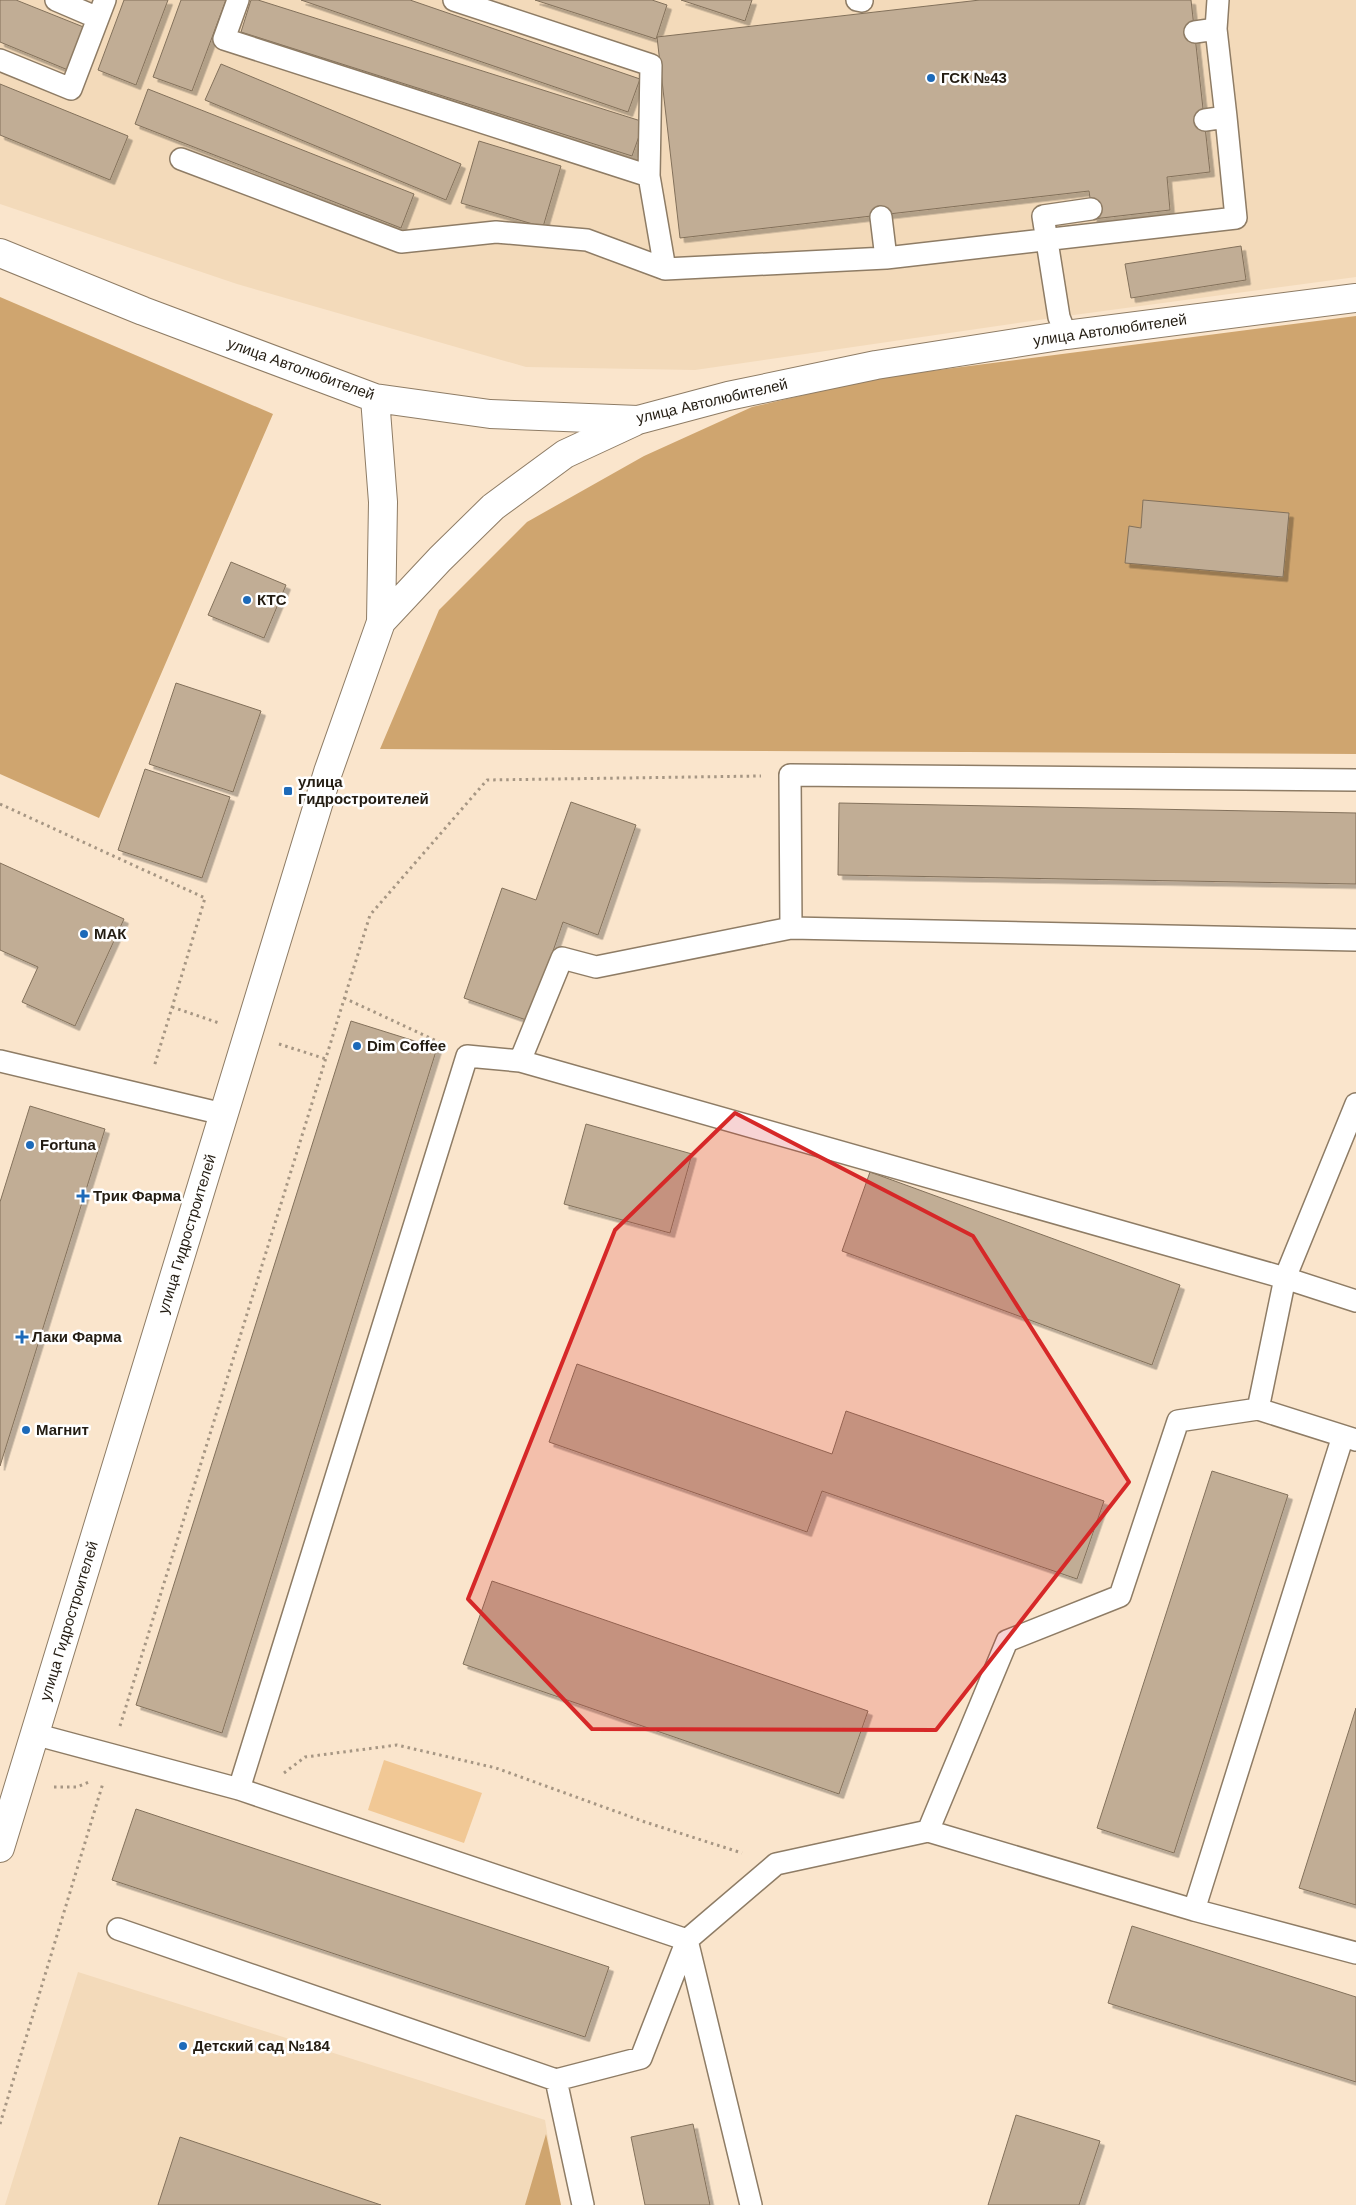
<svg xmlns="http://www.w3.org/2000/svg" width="1356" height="2205" viewBox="0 0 1356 2205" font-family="Helvetica,sans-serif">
<defs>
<filter id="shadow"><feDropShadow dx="4.5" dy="4.5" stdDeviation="0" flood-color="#0004"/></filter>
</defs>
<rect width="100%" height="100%" fill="#fae5cc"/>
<path fill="#f3daba" d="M0,0h1356v277l-297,40 -364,53 -169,-3 -289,-83 -237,-80z
M78,1972l467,148 14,85h-554z"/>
<path fill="#f1c895" d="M384,1760l98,33 -18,50 -96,-33z"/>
<path fill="#cfa56f" d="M0,297l273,117 -174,404 -99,-44z
M1356,316v438l-976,-5 59,-139 88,-88 117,-66 108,-49 124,-29z
M546,2134l15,71h-36z"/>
<path fill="#c1ad95" stroke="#83715b" filter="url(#shadow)" d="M0,0h16l70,28 -18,42 -68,-28z
M124,0h44l-32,85 -38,-15z
M181,0h45l-34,91 -39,-14z
M251,0h7l386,122 -12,34 -391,-124z
M301,0h109l230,79 -12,33z
M535,0h117l15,5 -11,34z
M681,0h71l-7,21z
M980,0h211l19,172 -43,5 3,33 -77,9 -4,-28 -409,47 -23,-201z
M221,64l240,100 -15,36 -241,-100z
M0,84l128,52 -18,44 -110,-45z
M148,89l266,105 -13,34 -266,-104z
M479,141l82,25 -18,61 -82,-24z
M1241,246l5,34 -115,18 -6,-34z
M1143,500l146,13 -6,64 -158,-14 4,-37 12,2z
M231,562l55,23 -22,53 -56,-23z
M176,683l85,28 -28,81 -84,-28z
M145,769l85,28 -28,81 -84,-28z
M571,802l65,23 -38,110 -35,-13 -34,99 -65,-23 38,-110 34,12z
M839,803l517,10v71l-518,-9z
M0,863l124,56 -49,107 -53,-24 16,-35 -38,-17z
M351,1021l86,27 -215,685 -86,-28z
M30,1106l75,23 -105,337v-264z
M586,1124l106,30 -22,79 -106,-29z
M870,1172l310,113 -28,80 -310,-114z
M577,1364l255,90 14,-43 258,90 -27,78 -255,-88 -15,41 -258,-90z
M1212,1471l76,24 -114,358 -77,-25z
M492,1581l376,130 -29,83 -376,-130z
M1356,1708v197l-57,-17z
M136,1809l473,158 -24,70 -473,-157z
M1132,1926l224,71v85l-248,-79z
M1016,2115l84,26 -21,64h-91z
M693,2124l17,81h-65l-14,-68z
M180,2137l201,68h-223z"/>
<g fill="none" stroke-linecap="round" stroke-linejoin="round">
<g stroke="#8e7c65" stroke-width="24">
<path id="lane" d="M56,0l42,18
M238,0l-14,39 425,137 16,93 221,-11
M454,0l197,65 -2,111
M857,0l5,1
M1216,29l2,-29
M1195,32l21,-3 10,88 -21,3
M0,60l71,29 34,-89
M181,159l220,83 95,-10 91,8 78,29
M881,217l5,41 350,-40 -10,-101
M1066,335l-7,-18 -16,-101 48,-7
M791,928l-1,-153 566,5
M0,1061l223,53
M520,1061l42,-103 34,9 195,-39 565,12
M1258,1409l98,31
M34,1734l205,55 448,151 89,-76 152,-33 266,79 162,43
M239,1789l228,-733 53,5 765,217 71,-174
M928,1831l79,-190 113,-45 58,-175 80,-12 27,-131 71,23
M1194,1910l149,-474
M118,1929l438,151
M687,1940l64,265
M583,2205l-27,-125 85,-22 46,-118"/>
</g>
<g stroke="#8e7c65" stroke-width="30">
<path id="secondary" d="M0,253l143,58 232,87 115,16 148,6 90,-24 148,-31 190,-30 290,-37
M381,622l59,-63 53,-52 72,-53 69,-32
M0,1848l328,-1076 53,-150 2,-120 -8,-104"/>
</g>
<path stroke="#a69683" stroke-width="3" stroke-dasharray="2.5 4" stroke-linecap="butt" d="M0,804l205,94 -51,169
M344,998l97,45
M172,1007l47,16
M279,1044l47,15
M120,1726l250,-811 117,-135 274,-4
M284,1773l21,-16 92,-12 99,23 149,54 97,31
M54,1787h23l14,-6
M0,2124l103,-341"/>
<use href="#lane" stroke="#fff" stroke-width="21"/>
<use href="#secondary" stroke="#fff" stroke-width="28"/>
</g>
<path fill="#d62828" fill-opacity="0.2" stroke="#d62828" stroke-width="4" stroke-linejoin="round" d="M735,1113l238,123 156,246 -193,248 -344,-1 -124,-130 147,-369z"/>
<g fill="#1d6ab9" stroke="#fff" stroke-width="2">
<circle cx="931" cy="78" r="5"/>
<circle cx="247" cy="600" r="5"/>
<rect x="283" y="786" width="10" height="10" rx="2.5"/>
<circle cx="84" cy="934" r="5"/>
<circle cx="357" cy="1046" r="5"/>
<circle cx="30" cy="1145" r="5"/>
<path d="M80.5 1188.5h5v5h5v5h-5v5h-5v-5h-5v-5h5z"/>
<path d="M19.5 1329.5h5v5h5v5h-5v5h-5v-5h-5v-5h5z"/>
<circle cx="26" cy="1430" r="5"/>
<circle cx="183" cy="2046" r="5"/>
</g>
<g text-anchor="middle" stroke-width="5" stroke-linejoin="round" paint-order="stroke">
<g font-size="15" font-weight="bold" fill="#231c12" stroke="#fff" text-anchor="start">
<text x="941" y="83">ГСК №43</text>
<text x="257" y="605">КТС</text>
<text x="298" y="787">улица<tspan x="298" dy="17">Гидростроителей</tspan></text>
<text x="94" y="939">МАК</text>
<text x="367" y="1051">Dim Coffee</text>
<text x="40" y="1150">Fortuna</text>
<text x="93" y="1201">Трик Фарма</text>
<text x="32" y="1342">Лаки Фарма</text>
<text x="36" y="1435">Магнит</text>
<text x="193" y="2051">Детский сад №184</text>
</g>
<g font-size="15" fill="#231c12" stroke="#fff">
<text transform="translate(1110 330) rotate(-8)" y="5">улица Автолюбителей</text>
<text transform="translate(301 369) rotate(20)" y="5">улица Автолюбителей</text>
<text transform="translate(712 401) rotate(-13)" y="5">улица Автолюбителей</text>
<text transform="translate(187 1234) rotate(-73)" y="5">улица Гидростроителей</text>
<text transform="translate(69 1621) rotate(-73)" y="5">улица Гидростроителей</text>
</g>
</g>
</svg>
